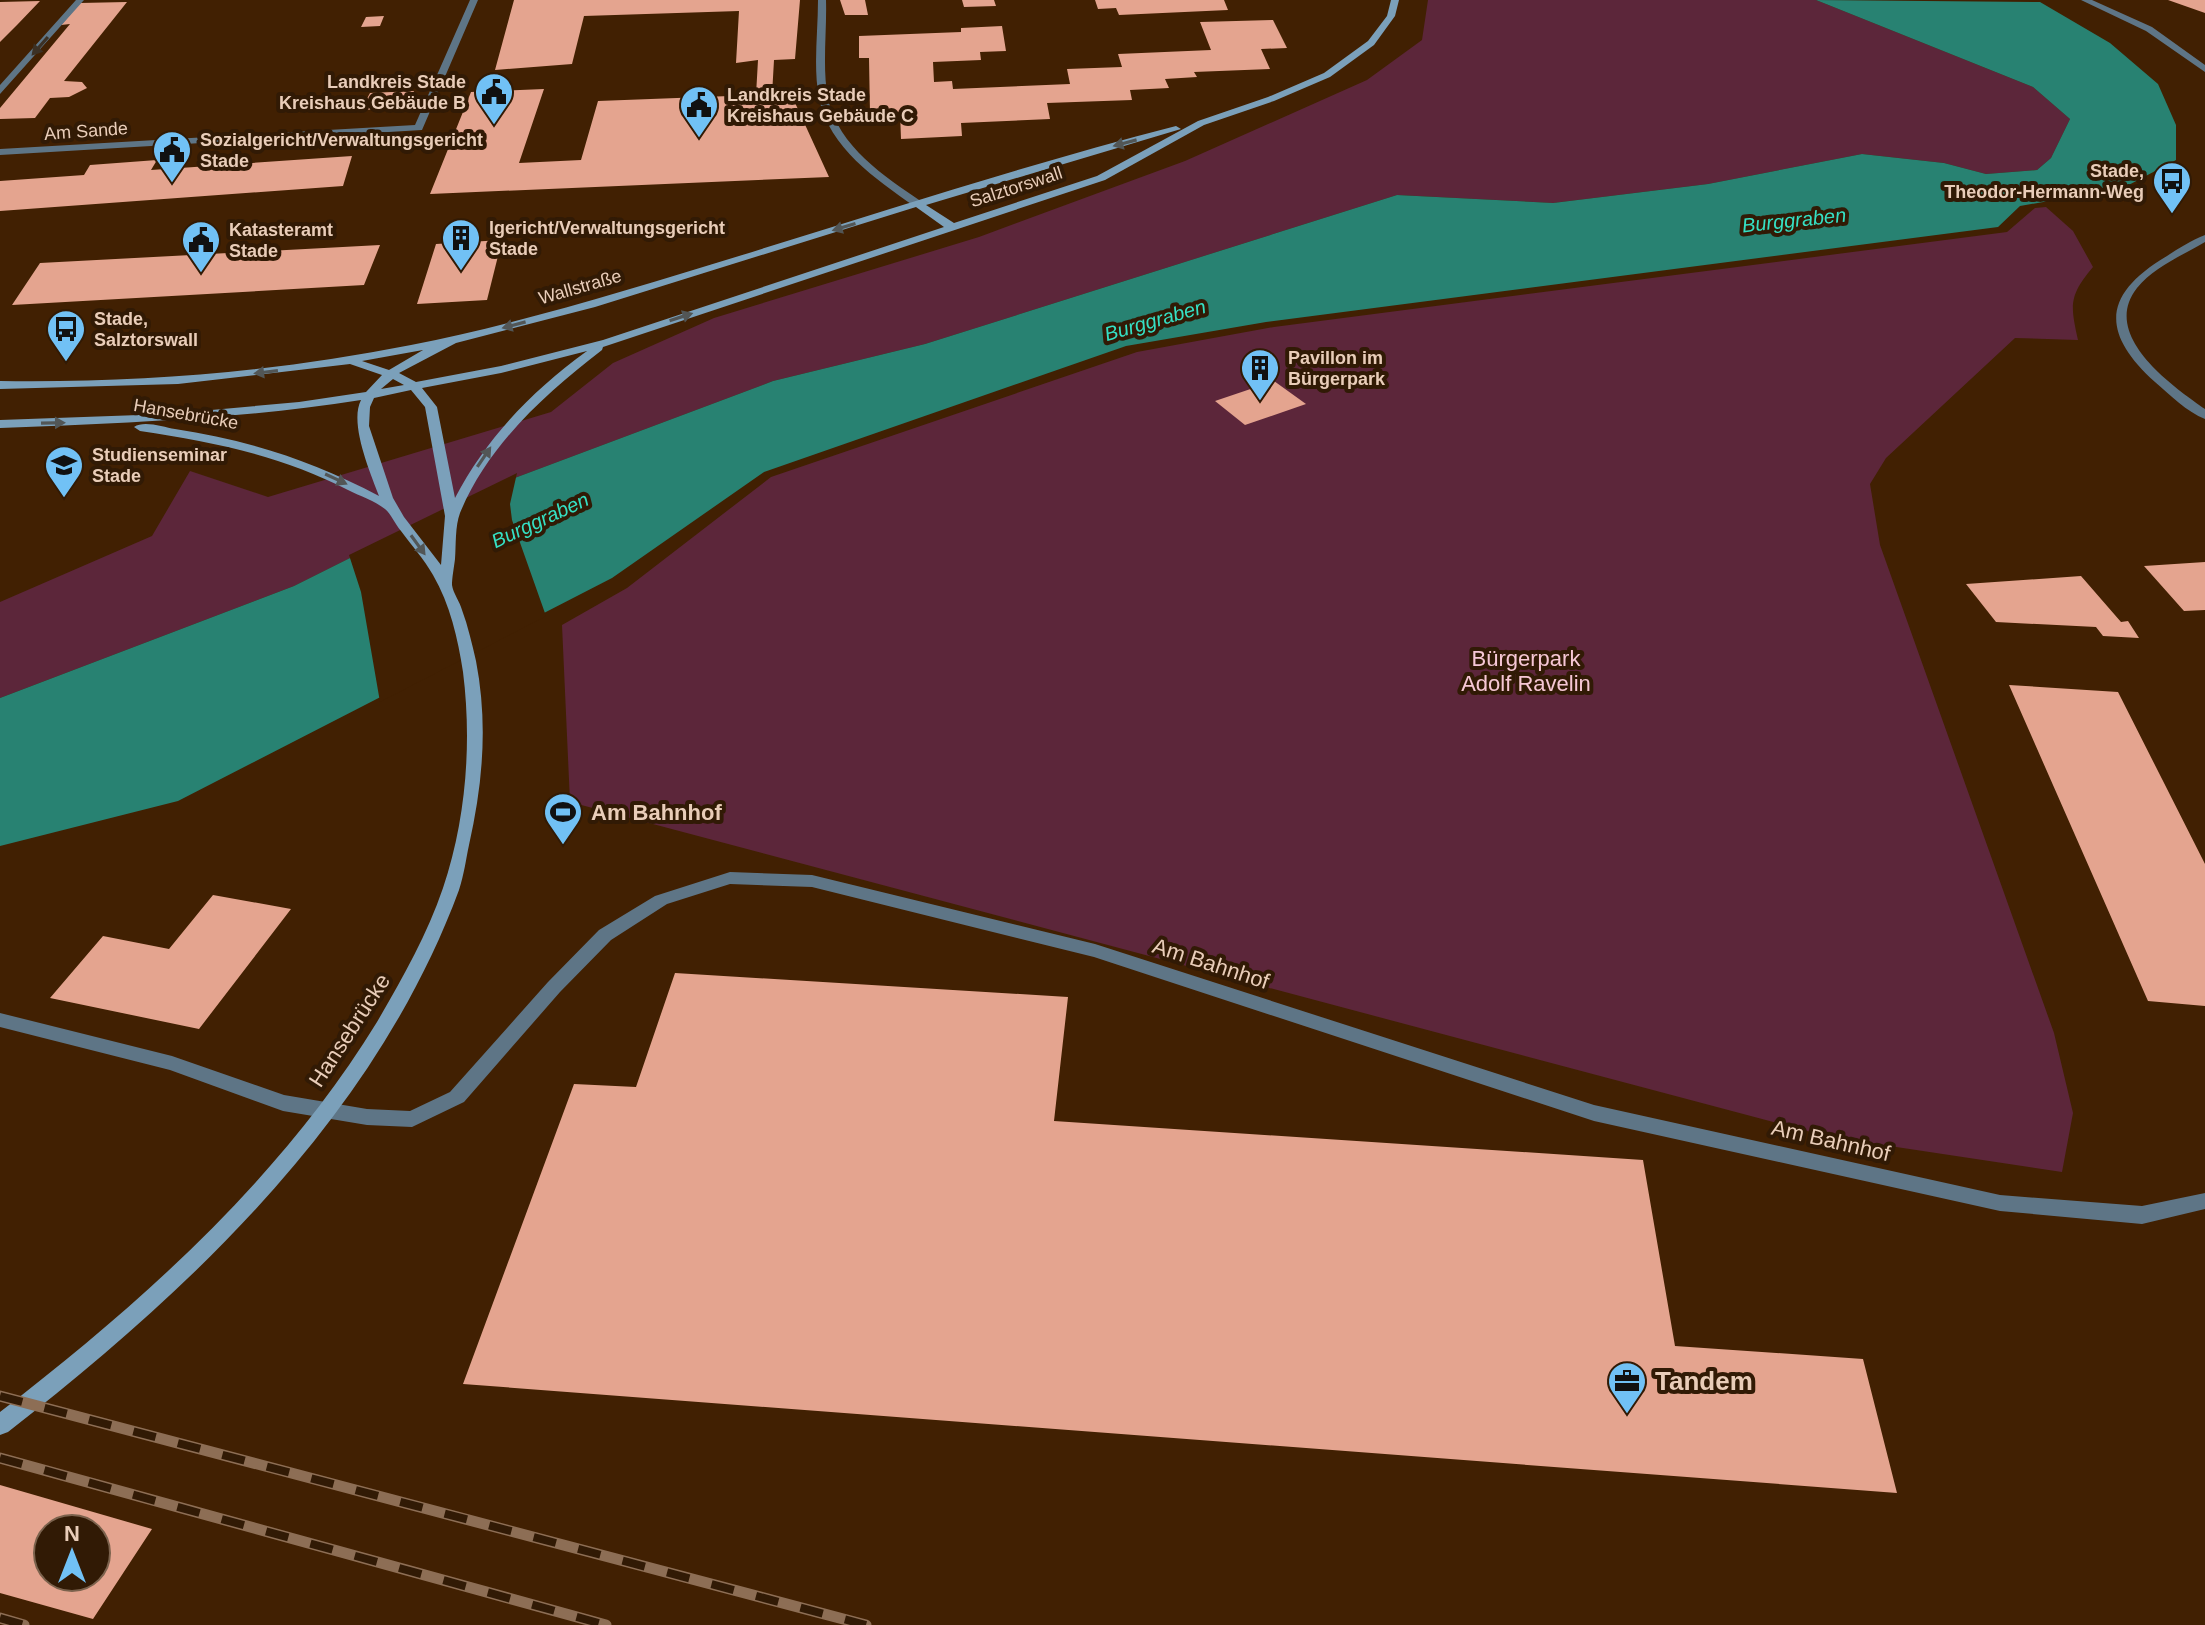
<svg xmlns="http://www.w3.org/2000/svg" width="2205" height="1625" viewBox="0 0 2205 1625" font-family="Arial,sans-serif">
<rect width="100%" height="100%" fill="#412002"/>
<path fill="#5c263a" d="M1428,0h388l217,87 37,32 -19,39 -14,12 -51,4 -42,-11 -82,-9 -154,30 -155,19 -156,-8 -472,149 -152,37 -277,104 -202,101 -294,112v-96l152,-66 38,-65 78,26 283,-85 62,-49 101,-45 265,-81 206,-76 182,-81 55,-40z
M2046,207l27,24 20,36c-24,29 -23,37 -15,73l-63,-2 -129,120 -16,26 10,61 174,488 19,80 -11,59 -232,-35 -1260,-335 -8,-177 65,-37 144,-111 366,-125 137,-25 733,-95 28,-24z"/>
<path fill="#288272" d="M1816,0l224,2 70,41 48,41 18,41v35l-53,28 -103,18 -22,21 -732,95 -140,24 -362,126 -152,106 -434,223 -178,45v-148l294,-112 202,-101 277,-104 152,-37 472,-149 156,8 155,-19 154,-30 82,9 42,11 51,-4 14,-12 19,-39 -37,-32z"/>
<path fill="#412002" d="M517,473l-7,31 2,16 34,96 -166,86 -19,-110 -12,-37z"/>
<path fill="#e4a48f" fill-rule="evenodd" d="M514,0h286l-5,59 -21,1 -2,35 19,-1 38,83 -399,17 41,-102 73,-3 -25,74 62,-3 17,-59 158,-6 2,-35 -22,3 3,-52 -155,5 -12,48 -77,6z
M840,0h25l3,15h-23z
M962,0h32l2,6 -32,1z
M1095,0h129l4,10 -109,5 -3,-7 -18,1z
M2169,0h36v13l-37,-13z
M40,1l-23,24 -17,17v-40z
M127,2l-63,79 18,1 5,6 -18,9 -19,1 -15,20 -35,1v-11l70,-84 -9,1 19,-22z
M384,16l-4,10 -19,1 5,-10z
M1273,20l14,28 -26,1 9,20 -76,3 3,5 -32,2 4,9 -39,2 2,10 -85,3 3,16 -89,4 1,13 -61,3 -1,-27 -30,2 -1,-56h-10v-22l102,-4v-4l41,-2 4,25 -26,1 1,8 -48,2 1,20 18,-1 1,8 117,-5 -3,-15 55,-2 -4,-13 93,-4 -11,-28z
M414,91l-8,17 -45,2 9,-17z
M352,156l-9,30 -343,25v-30l84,-6 6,-10 67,-5 -6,10z
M502,240l-15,60 -70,4 19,-60z
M380,245l-16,40 -352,20 28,-42z
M1274,381l32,23 -61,21 -30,-24z
M2205,562v48l-21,1 -40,-45z
M2081,576l40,46 7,-1 11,17 -36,-2 -7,-9 -100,-5 -30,-38z
M2009,685l109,7 87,172v142l-57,-5z
M213,895l78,14 -92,120 -149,-31 53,-62 66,13z
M675,973l393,24 -14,124 589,39 32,186 188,13 34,134 -1434,-109 111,-300 62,3z
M0,1485l152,44 -59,90 -93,-26zM48,1529h48v48h-48z"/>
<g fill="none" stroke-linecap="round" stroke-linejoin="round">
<path fill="#5e7586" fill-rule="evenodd" d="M76,0h8l-84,94v-9z
M470,0h8l-56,130 -422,25v-6l415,-24z
M818,0h8c1,32 -4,67 2,99 11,48 56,77 94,103v4h-8c-38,-27 -85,-58 -95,-108 -6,-31 -1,-66 -1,-98z
M2081,0h11l60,27 53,38v7l-59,-41z
M2205,235v7c-22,13 -51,25 -68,46 -37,47 34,97 68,121v10c-18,-7 -35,-24 -50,-37 -55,-50 -52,-88 12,-126 12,-8 25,-16 38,-21z
M730,872l82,3 283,69 499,161 406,90 142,11 63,-13v16l-63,15 -142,-13 -406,-90 -500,-164 -282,-70 -82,-3 -63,20 -56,36 -51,52 -96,110 -52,25 -45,-2 -84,-14 -113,-41 -170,-43v-14l172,43 112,39 83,14 43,2 40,-19 98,-110 51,-52 56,-34z"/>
<path fill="#7ba0ba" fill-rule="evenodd" d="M1391,0h8l-4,16 -21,29 -44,32 -56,24 -70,24 -99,55 -502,167 -1,3c-57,44 -114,95 -142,163 -5,13 -4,32 -5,46 -1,8 -3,19 -3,26 1,8 8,17 10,25 6,16 10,34 14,51 12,62 7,122 -7,184 -3,14 -5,30 -10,45 -83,225 -266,398 -451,542l-8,3v-23c143,-110 282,-235 377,-390 25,-43 50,-87 66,-134 23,-68 29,-145 20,-216 -5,-33 -13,-68 -30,-97 -9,-16 -21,-29 -32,-44 -6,-7 -10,-17 -16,-22 -10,-8 -25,-13 -37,-19 -66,-34 -134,-48 -208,-59l-6,-4c10,-7 29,0 41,2 73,11 139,32 204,67 -9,-24 -30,-73 -18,-96 -120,19 -240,23 -361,28v-8l167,-6 132,-12 67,-10 16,-17 -32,-11 -172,20 -178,5v-8c138,2 275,-9 411,-36 111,-22 220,-56 328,-89 145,-45 290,-92 437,-130l5,3 -255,76 28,18 143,-47 101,-55 70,-24 56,-24 44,-32 19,-25zM916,207l28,20 -341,113 -102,26 -85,16 -17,-9 57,-30 139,-36zM423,350l-34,20 -27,-9zM587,351c-55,40 -100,86 -132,147l-18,-91 -15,-19 79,-15zM393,379l11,6 -23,4zM411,390l14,17 20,109 -4,49 -37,-48 -11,-19 -24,-72 1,-19 4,-9z"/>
<g stroke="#8d6e55" stroke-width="11">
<path id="rail" d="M0,1396l866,229
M0,1458l606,167
M0,1618l24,7"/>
</g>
<use href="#rail" stroke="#311a05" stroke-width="8" stroke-dasharray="23" stroke-linecap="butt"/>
</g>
<defs><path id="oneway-solid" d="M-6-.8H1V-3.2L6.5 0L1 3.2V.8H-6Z" transform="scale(2)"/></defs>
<use fill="#3c3125" href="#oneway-solid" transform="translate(40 46) rotate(131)"/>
<g fill="#525656">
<use href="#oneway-solid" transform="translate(1125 143) rotate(165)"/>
<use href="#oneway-solid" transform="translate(844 227) rotate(163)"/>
<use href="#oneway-solid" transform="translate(681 317) rotate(-18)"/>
<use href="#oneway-solid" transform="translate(514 325) rotate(165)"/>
<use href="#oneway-solid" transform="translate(266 372) rotate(173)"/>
<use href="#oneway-solid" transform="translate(53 423) rotate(-1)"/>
<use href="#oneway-solid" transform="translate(484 457) rotate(-56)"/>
<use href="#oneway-solid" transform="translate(336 479) rotate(25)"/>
<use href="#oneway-solid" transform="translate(418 545) rotate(54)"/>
</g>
<defs>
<g id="civic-pin" transform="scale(2)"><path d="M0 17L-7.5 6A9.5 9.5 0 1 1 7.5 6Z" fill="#71c1f5" stroke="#311a05"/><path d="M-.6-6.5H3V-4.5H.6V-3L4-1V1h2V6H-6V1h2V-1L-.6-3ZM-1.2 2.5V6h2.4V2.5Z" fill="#111"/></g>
<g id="bus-pin" transform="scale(2)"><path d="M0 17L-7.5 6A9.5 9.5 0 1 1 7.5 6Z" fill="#71c1f5" stroke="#311a05"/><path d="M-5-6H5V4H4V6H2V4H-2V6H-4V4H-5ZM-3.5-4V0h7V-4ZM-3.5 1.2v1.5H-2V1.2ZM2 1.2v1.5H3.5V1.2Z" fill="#111"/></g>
<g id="building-pin" transform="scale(2)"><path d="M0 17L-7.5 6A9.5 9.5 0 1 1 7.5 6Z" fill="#71c1f5" stroke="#311a05"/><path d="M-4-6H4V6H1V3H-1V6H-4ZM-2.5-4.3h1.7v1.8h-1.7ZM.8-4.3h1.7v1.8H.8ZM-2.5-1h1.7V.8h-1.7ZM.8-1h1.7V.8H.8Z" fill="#111"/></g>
<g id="university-pin" transform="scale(2)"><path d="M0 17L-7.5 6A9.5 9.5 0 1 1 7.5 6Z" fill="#71c1f5" stroke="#311a05"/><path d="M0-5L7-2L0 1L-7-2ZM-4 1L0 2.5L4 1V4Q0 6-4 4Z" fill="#111"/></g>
<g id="stadium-pin" transform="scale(2)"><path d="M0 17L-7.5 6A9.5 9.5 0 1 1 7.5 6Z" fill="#71c1f5" stroke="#311a05"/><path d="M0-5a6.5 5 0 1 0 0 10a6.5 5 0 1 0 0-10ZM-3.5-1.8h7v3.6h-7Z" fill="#111"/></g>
<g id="office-pin" transform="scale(2)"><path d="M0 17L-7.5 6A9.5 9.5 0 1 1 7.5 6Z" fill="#71c1f5" stroke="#311a05"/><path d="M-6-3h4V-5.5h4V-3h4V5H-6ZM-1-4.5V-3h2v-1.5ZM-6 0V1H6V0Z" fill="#111"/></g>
</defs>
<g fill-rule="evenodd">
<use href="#civic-pin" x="494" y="92"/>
<use href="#civic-pin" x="699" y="105"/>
<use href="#civic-pin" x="172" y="150"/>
<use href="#bus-pin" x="2172" y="181"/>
<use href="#building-pin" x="461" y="238"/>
<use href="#civic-pin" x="201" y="240"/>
<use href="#bus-pin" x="66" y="329"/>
<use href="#building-pin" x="1260" y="368"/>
<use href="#university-pin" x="64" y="465"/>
<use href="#stadium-pin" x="563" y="812"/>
<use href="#office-pin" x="1627" y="1381"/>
</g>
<g text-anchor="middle" stroke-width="8" stroke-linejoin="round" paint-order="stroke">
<g font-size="18" font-weight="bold" fill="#e9cdb9" stroke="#311a05" text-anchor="start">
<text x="466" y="88" text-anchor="end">Landkreis Stade<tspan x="466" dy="21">Kreishaus Gebäude B</tspan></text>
<text x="727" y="101">Landkreis Stade<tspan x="727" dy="21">Kreishaus Gebäude C</tspan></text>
<text x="200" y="146">Sozialgericht/Verwaltungsgericht<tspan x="200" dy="21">Stade</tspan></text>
<text x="2144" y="177" text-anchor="end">Stade,<tspan x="2144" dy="21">Theodor-Hermann-Weg</tspan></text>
<text x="489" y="234">lgericht/Verwaltungsgericht<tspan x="489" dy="21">Stade</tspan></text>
<text x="229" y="236">Katasteramt<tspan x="229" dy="21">Stade</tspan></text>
<text x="94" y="325">Stade,<tspan x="94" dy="21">Salztorswall</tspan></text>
<text x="1288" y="364">Pavillon im<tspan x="1288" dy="21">Bürgerpark</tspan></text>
<text x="92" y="461">Studienseminar<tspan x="92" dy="21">Stade</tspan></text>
</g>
<g font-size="18" fill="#e9cdb9" stroke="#311a05">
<text transform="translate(86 131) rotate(-4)" y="6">Am Sande</text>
<text transform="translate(1016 187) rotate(-18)" y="6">Salztorswall</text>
<text transform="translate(580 287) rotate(-16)" y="6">Wallstraße</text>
<text transform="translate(186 414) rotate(10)" y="6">Hansebrücke</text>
</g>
<g font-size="20" font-style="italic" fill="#35e0c4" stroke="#311a05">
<text transform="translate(1794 220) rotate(-6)" y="7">Burggraben</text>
<text transform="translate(1155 320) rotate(-16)" y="7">Burggraben</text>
<text transform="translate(540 520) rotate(-25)" y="7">Burggraben</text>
</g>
<g font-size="22" fill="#f6c7d5" stroke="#311a05">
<text x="1526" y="666">Bürgerpark<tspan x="1526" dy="25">Adolf Ravelin</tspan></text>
</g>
<g font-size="22" font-weight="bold" fill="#e9cdb9" stroke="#311a05" text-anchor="start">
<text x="591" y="820">Am Bahnhof</text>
</g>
<g font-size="22" fill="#e9cdb9" stroke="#311a05">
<text transform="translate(1211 963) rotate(18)" y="8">Am Bahnhof</text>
<text transform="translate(349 1030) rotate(-57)" y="8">Hansebrücke</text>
<text transform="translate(1831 1140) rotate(13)" y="8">Am Bahnhof</text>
</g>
<g font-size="26" font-weight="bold" fill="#e9cdb9" stroke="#311a05" text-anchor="start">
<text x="1655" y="1390">Tandem</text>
</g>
</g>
<g transform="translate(72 1553)"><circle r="38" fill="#311a05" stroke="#7b624d" stroke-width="2"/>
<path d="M0-6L14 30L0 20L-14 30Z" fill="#71c1f5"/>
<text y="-12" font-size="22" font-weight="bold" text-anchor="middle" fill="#e9cdb9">N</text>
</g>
</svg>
